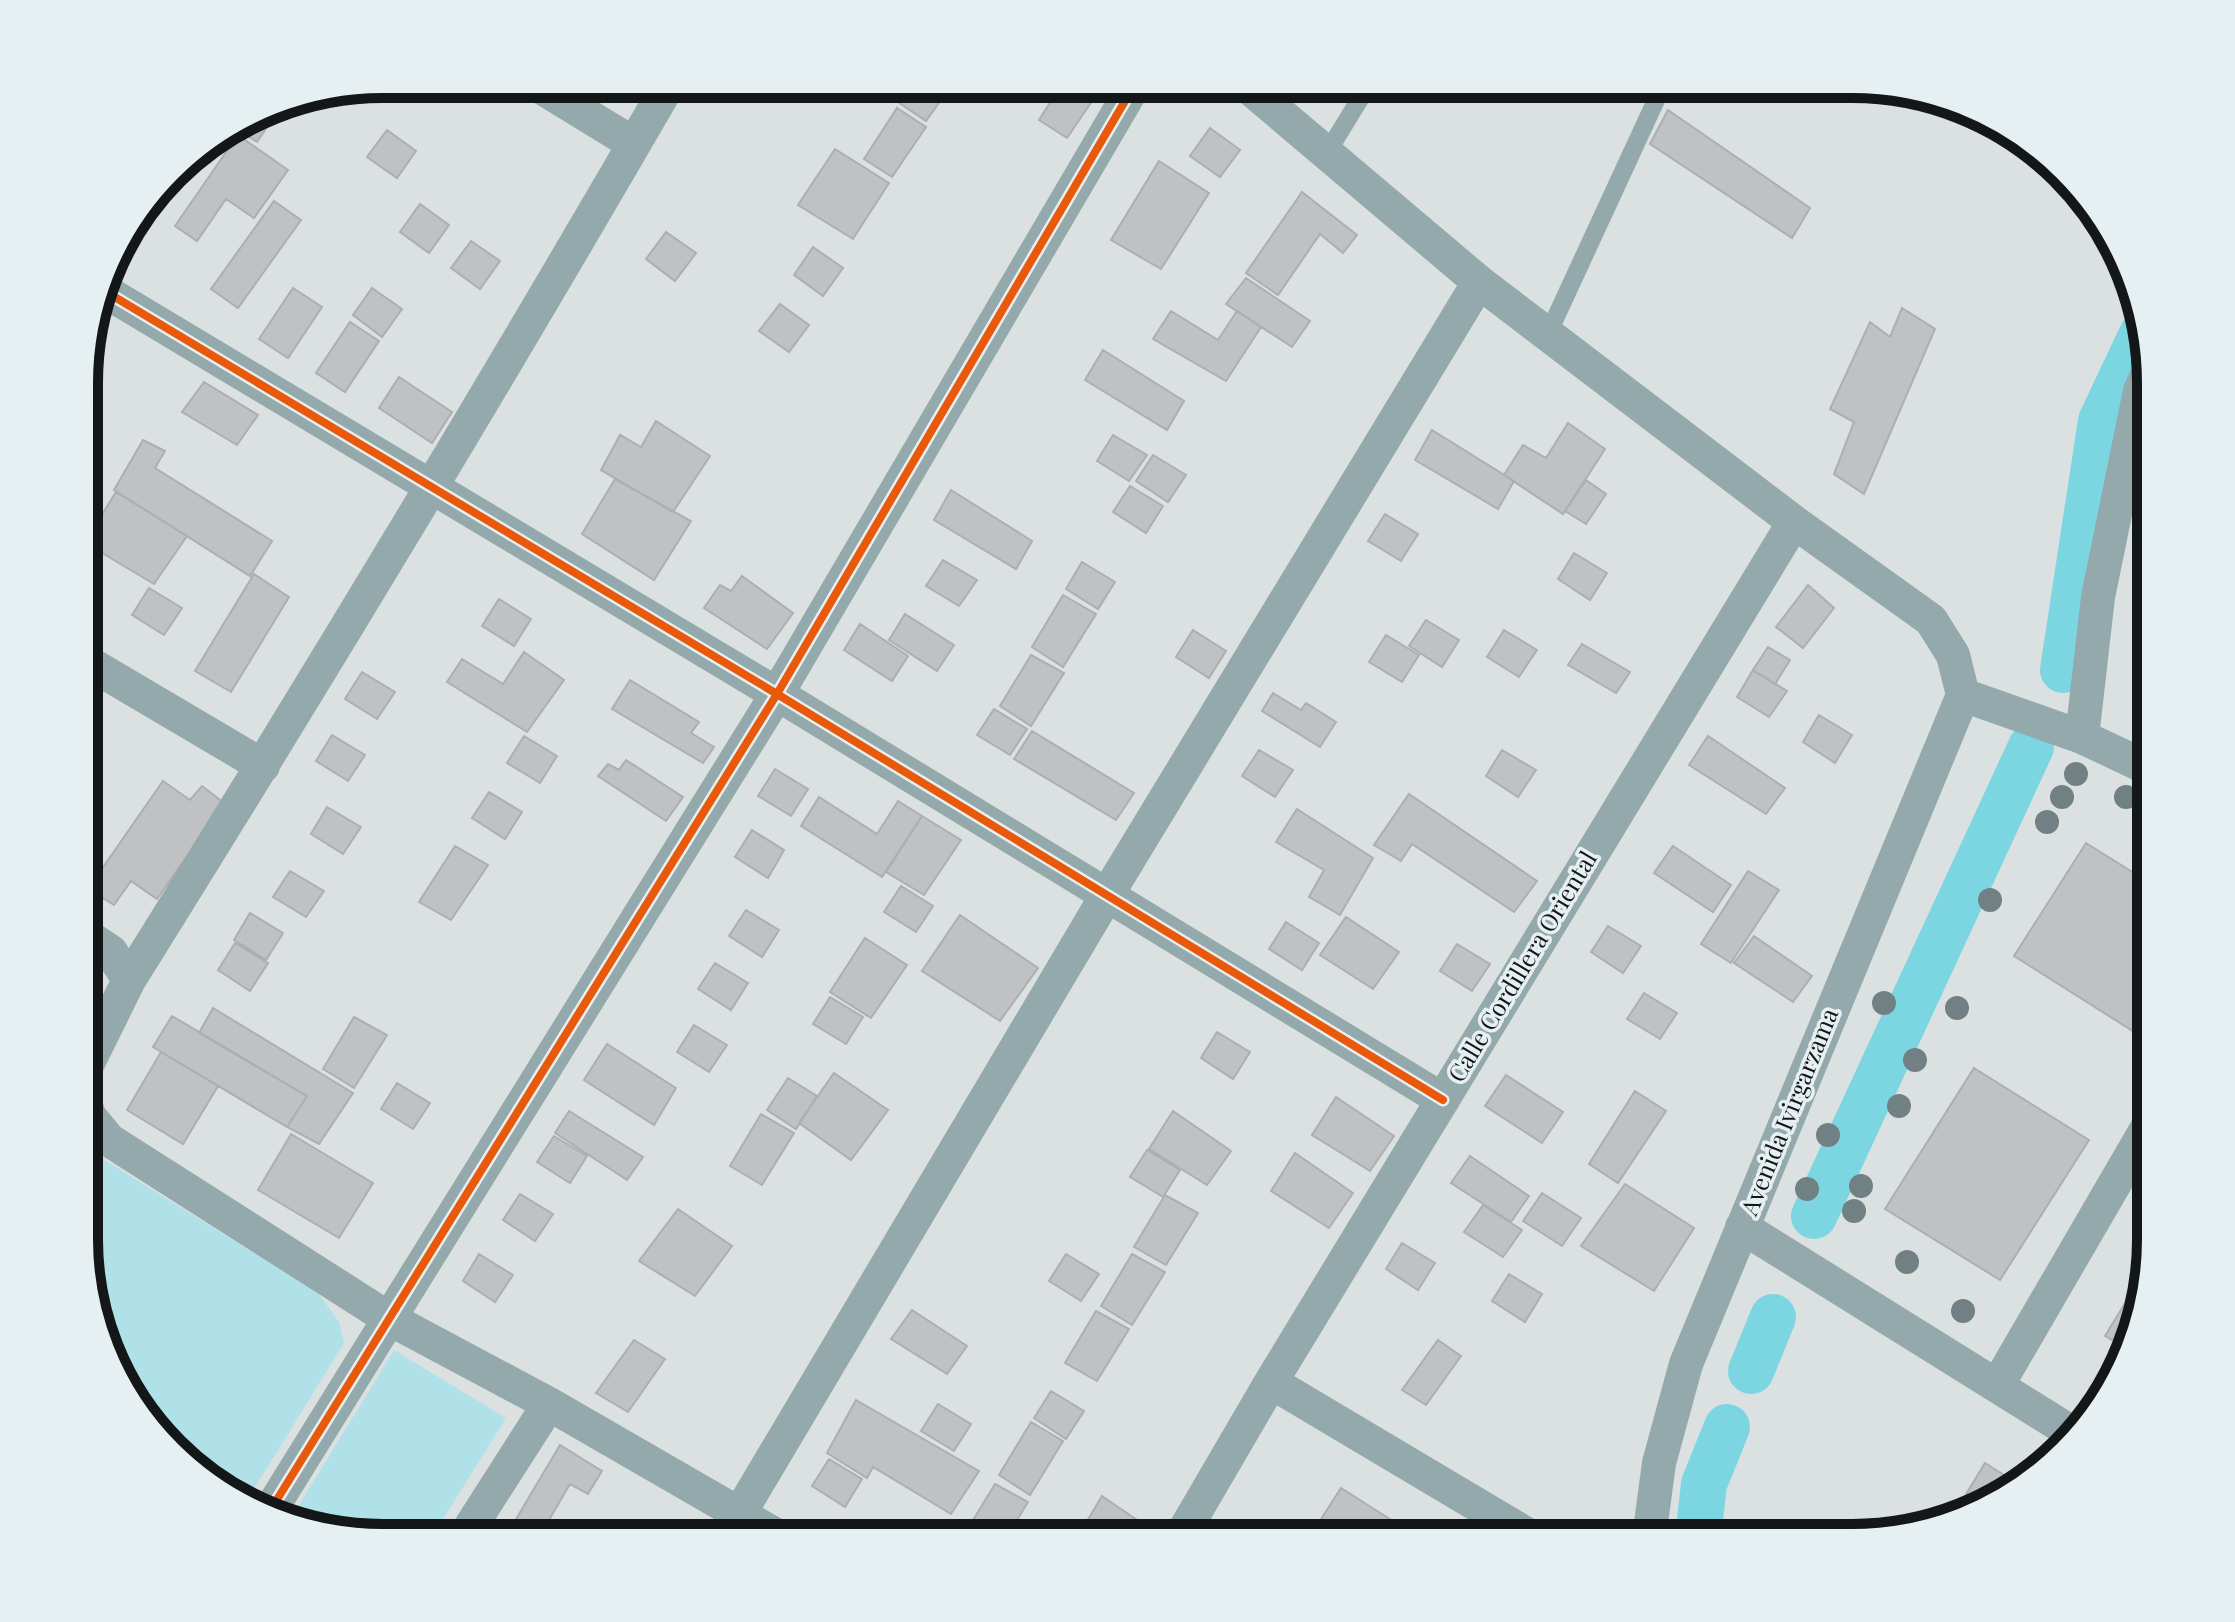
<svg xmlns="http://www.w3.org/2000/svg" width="2235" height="1622" viewBox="0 0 2235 1622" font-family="'Playfair Display',serif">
<rect width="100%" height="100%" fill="#dbe0e1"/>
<path fill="#b1e1e8" d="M87,1149l231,144 21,29 5,21 -98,159 -45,-26 -77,-88 -37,-111z
M394,1350l112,68 -74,119h-68l-74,-17z"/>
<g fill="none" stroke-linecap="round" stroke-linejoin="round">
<path stroke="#7cd6e2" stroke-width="46" d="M2063,670l38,-249 41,-87
M1814,1216l217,-469
M1751,1371l22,-54
M1698,1538l6,-54 23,-57"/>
</g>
<path fill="#c0c1c2" stroke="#adaeb0" stroke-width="2" d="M910,84h42l-26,37 -28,-19z
M1062,84h34l5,4 -34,50 -28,-18z
M267,108l9,6 -19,28 -22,-14z
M897,108l29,19 -34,50 -28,-18z
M1668,110l142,98 -18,30 -142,-94z
M1210,128l30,22 -20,27 -30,-21z
M387,130l29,21 -19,27 -30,-21z
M238,135l50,35 -34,48 -28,-19 -29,42 -22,-15z
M835,149l54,34 -36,56 -55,-34z
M1159,161l50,32 -48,76 -50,-29z
M1302,192l55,43 -14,18 -23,-19 -42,61 -32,-22z
M274,201l27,19 -63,88 -27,-19z
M420,204l29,21 -20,28 -29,-21z
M666,232l30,21 -21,28 -29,-22z
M471,241l29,20 -20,28 -29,-21z
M813,247l30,21 -20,28 -29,-21z
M1246,278l64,43 -18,26 -66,-43z
M293,288l29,19 -34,51 -29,-19z
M372,288l30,21 -20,28 -29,-22z
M780,304l29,21 -20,27 -30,-21z
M1902,308l33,21 -71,165 -30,-20 20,-52 -24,-13 40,-87 20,15z
M1171,311l47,29 19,-29 24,16 -35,54 -73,-42z
M350,322l29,19 -34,51 -29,-19z
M1103,350l81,51 -17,29 -82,-50z
M399,377l53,35 -20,31 -53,-35z
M204,382l54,33 -21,30 -55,-33z
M656,421l54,35 -37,56 -72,-42 19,-35 21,12z
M1568,423l37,26 -42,65 -59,-39 19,-30 23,13z
M87,429l12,9 -12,17z
M1432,430l82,51 -16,28 -83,-49z
M1113,435l34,20 -18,26 -32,-20z
M143,440l22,11 -10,17 117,73 -22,35 -136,-86z
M1153,455l33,20 -18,27 -32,-21z
M615,479l76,42 -37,59 -72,-46z
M1586,480l20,14 -20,30 -21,-13z
M1130,486l33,20 -17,27 -33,-21z
M951,490l81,51 -16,28 -82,-49z
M116,492l71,44 -33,48 -67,-40v-5z
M1385,514l33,20 -17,27 -33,-20z
M1574,553l33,20 -17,27 -32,-21z
M943,560l34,20 -18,26 -33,-20z
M1082,562l33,20 -17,27 -32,-20z
M254,574l35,23 -58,95 -36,-21z
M742,576l51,37 -26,36 -63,-41 16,-23 11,6z
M1808,585l26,23 -31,40 -27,-21z
M149,588l33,20 -18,27 -32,-20z
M2150,593v79l-16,-3z
M1063,595l33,19 -33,53 -31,-20z
M499,599l32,20 -17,27 -32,-20z
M905,614l49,31 -17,26 -48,-31z
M1426,620l33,20 -17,27 -33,-21z
M860,624l48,32 -16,25 -48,-31z
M1193,630l33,21 -17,27 -33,-21z
M1504,630l33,20 -18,27 -32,-20z
M1386,635l33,20 -17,27 -33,-20z
M1582,644l48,28 -14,21 -48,-28z
M1768,647l22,13 -15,24 -22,-14z
M524,652l40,28 -37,52 -80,-50 15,-23 41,25z
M1031,655l33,18 -33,53 -31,-20z
M1753,670l34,21 -18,26 -32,-20z
M362,672l33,20 -18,27 -32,-20z
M630,680l69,42 -8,11 23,14 -11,16 -91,-54z
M1273,693l28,17 5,-7 30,19 -16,25 -58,-36z
M994,709l33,20 -17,26 -33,-20z
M1819,715l33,20 -17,28 -32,-21z
M1032,731l102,62 -18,27 -102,-61z
M332,735l33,20 -17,26 -32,-20z
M524,736l33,20 -17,27 -33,-20z
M1708,736l77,52 -19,26 -77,-49z
M1259,750l34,20 -18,27 -33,-21z
M1502,750l34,20 -18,27 -32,-21z
M626,760l57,37 -17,24 -68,-45 10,-12 11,6z
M775,769l33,20 -17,27 -33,-20z
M163,781l27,19 12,-14 22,17 -67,96 -26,-18 -17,24 -26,-16z
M489,792l33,20 -17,27 -33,-21z
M1409,794l128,87 -23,31 -102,-68 -11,17 -27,-16z
M819,797l58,37 21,-33 24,15 -40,61 -81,-51z
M327,807l34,20 -18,27 -32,-20z
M1297,809l76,49 -33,57 -31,-18 15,-27 -48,-28z
M922,816l39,24 -37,55 -38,-23z
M752,830l32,20 -16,28 -33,-21z
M2086,843l64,40v159l-136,-86z
M455,846l33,19 -37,55 -32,-18z
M1673,846l58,39 -18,27 -59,-39z
M290,871l34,20 -18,26 -33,-20z
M1748,871l31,19 -48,73 -30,-19z
M901,886l32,20 -17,26 -32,-20z
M746,910l33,20 -17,27 -33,-21z
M250,913l33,20 -17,27 -32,-20z
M960,915l78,53 -38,53 -78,-50z
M1346,917l53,35 -26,37 -53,-34z
M1286,922l33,21 -17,27 -33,-21z
M1608,926l33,20 -18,27 -32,-21z
M1754,936l58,40 -19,26 -59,-39z
M865,938l42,27 -36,53 -41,-26z
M235,943l33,20 -18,28 -32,-21z
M1457,944l33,20 -18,27 -32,-20z
M715,963l33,20 -17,27 -33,-21z
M1644,993l33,20 -17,26 -33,-20z
M830,997l33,20 -17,27 -33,-20z
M213,1008l140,85 -34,51 -32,-17 20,-31 -108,-63z
M172,1016l135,80 -20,31 -134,-80z
M354,1017l33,18 -33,53 -31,-19z
M694,1025l33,20 -18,27 -32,-20z
M1217,1032l33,20 -17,27 -32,-21z
M607,1044l69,44 -22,37 -70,-45z
M161,1052l57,34 -35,58 -56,-34z
M1974,1068l115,72 -89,140 -115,-71z
M834,1073l54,37 -37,50 -52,-37z
M1506,1075l57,37 -21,31 -57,-37z
M788,1078l29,18 -21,33 -29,-19z
M397,1083l33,20 -17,26 -32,-20z
M1635,1091l31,20 -48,72 -29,-19z
M1336,1097l58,39 -24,35 -58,-36z
M569,1111l74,46 -16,23 -72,-47z
M1173,1111l58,40 -24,34 -58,-36z
M761,1114l33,19 -32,52 -32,-19z
M291,1134l82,49 -34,55 -81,-48z
M554,1136l33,20 -17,27 -33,-21z
M1147,1150l33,20 -17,27 -33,-20z
M1295,1153l58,40 -24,35 -58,-37z
M1470,1156l59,40 -18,26 -60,-39z
M1625,1184l69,44 -40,63 -73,-45z
M1542,1193l39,25 -19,28 -39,-25z
M520,1194l33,20 -18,27 -32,-21z
M1165,1195l33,18 -32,52 -32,-18z
M1483,1205l39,25 -19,27 -39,-25z
M678,1209l54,37 -37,50 -56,-35z
M1402,1243l33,20 -17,27 -32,-21z
M479,1254l34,21 -18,27 -32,-21z
M1066,1254l33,20 -18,27 -32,-20z
M1132,1254l33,18 -33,53 -31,-19z
M2149,1264l-20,86 -24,-14z
M1509,1274l33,20 -17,28 -33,-21z
M912,1310l55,36 -20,28 -56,-35z
M1096,1311l33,18 -32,52 -32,-18z
M634,1340l31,19 -37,53 -32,-19z
M1438,1340l23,16 -35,49 -24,-15z
M1051,1391l33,20 -18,28 -32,-21z
M856,1400l123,71 -28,43 -78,-47 -6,11 -40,-25z
M938,1404l33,20 -17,27 -33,-20z
M1031,1422l32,19 -33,54 -31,-20z
M560,1445l42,26 -14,23 -18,-10 -31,53h-18l-12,-6z
M829,1459l33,20 -17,28 -33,-21z
M1985,1463l30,19 -30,25 -31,7z
M995,1484l33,18 -22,36h-38l-4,-3z
M1341,1488l55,35 -9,15h-78z
M1102,1496l54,37 -3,5h-76z"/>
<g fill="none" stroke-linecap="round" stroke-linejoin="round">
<path stroke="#94a9ab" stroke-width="18" d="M1327,153l42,-69
M1548,334l115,-249"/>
<path stroke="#94a9ab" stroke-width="34" d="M536,84l98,60
M1245,84l234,198 315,240 137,98 22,35 10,40
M103,290l674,404 666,406
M87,662l176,104
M1963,695l119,42 68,32
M2082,737l16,-140 42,-206 10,-23
M87,936l24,16 18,28 -42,85
M129,980c185,-296 365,-594 540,-896
M87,1109l2,7 20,24 279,178 161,86 232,134
M1742,1227l332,207
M1271,1382l262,156
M1997,1386l153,-263
M268,1514l509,-820 358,-610
M464,1537l85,-133
M725,1538l382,-643 372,-613
M1180,1538l91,-156 523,-860
M1649,1538l10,-75 27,-99 277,-669"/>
<g stroke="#e6eff1" stroke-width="13">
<path id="cycleway" d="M103,290l674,404 666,406
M268,1514l509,-820 358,-610"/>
</g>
<use href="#cycleway" stroke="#e8590c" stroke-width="8"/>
</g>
<g fill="#718082">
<circle cx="2076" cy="774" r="12"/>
<circle cx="2062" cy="797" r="12"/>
<circle cx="2126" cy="797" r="12"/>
<circle cx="2047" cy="822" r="12"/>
<circle cx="1990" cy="900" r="12"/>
<circle cx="1884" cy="1003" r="12"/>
<circle cx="1957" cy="1008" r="12"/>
<circle cx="1915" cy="1060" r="12"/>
<circle cx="1899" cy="1106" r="12"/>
<circle cx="1828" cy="1135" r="12"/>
<circle cx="1861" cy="1186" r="12"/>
<circle cx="1807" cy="1189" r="12"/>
<circle cx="1854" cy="1211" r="12"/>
<circle cx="1907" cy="1262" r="12"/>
<circle cx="1963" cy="1311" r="12"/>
</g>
<g text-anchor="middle" stroke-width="7" stroke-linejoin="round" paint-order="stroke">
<g font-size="24" fill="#141717" stroke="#e6eff1">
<text transform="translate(1523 967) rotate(-59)" y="8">Calle Cordillera Oriental</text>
<text transform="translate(1790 1112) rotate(-68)" y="8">Avenida Ivirgarzama</text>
</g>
</g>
<path d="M0 0H2235V1622H0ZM383 98H1852A285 285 0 0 1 2137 383V1239A285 285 0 0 1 1852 1524H383A285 285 0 0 1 98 1239V383A285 285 0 0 1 383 98Z" fill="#e6eff1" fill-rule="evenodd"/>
<path fill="none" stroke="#141717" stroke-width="10" d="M383 98H1852A285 285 0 0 1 2137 383V1239A285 285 0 0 1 1852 1524H383A285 285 0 0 1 98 1239V383A285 285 0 0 1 383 98Z"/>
</svg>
